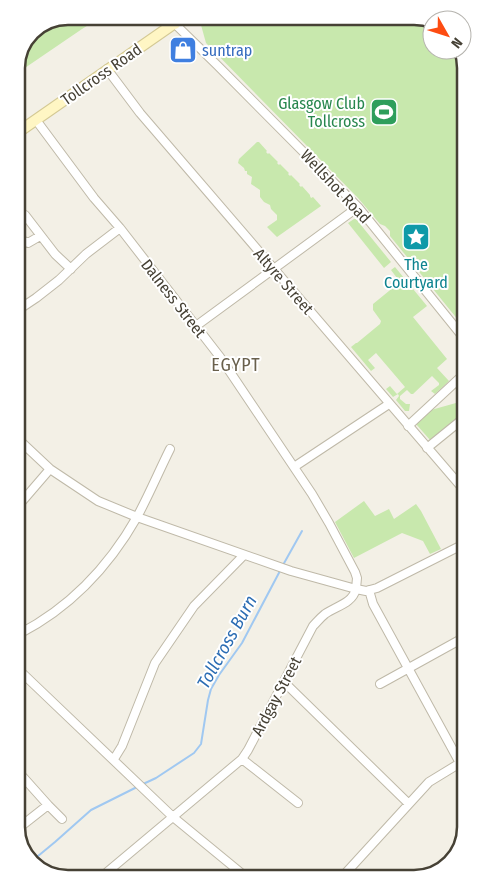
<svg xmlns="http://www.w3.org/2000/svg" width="482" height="895" viewBox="0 0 482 895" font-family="'Fira Sans Condensed',sans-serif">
<rect width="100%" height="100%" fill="#f3f0e6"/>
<path fill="#c8e8ad" d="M68,16h35l-21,13 -66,45v-9l16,-34z
M206,16h211l15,6v28h30l1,276 -73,-90v-5l-5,-5 -5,-2 -22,-26 -152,-155 -5,-18z
M257,142h2l8,9 -1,1 2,2 1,-1 9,9 -1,1 2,2 1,-1 9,9 -1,1 2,2 1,-1 9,9 -1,1 2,2 1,-1 8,9v1l1,2 2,-1 8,9 -44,31 -10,-10 10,-7v-5l-6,-6 -1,-4 -6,-3 -4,-5v-7l-9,-6 1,-7 -5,-3v-3h-2l-1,-3 -6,-5 1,-4z
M354,219h2l35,43 -7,6 -36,-45z
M395,267l32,39 -14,11 34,42 -10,9 12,13 -14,13 -4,-3 8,-6v-2l-7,-7 -19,18h-2l-4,-4 -7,6v3l6,5h4l-1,7h-4l-9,-11 3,-4 -1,-2 -5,3 -7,-8 4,-3 6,7 1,1 8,-7 -29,-34 -8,7 7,8 -4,3 -20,-24 5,-4h1l23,-19 1,-3 -8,-11v-6l27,-22 -9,-12z
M463,401l1,13 -34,26 -14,-16 15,-14z
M364,501l11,15 14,-7 5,10 22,-15 5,7 20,38 -11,5 -7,-13 -21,-8 -48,25 -19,-36z"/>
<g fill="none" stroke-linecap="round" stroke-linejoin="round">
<path stroke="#a0c8f1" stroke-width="2" d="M283,565l19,-34
M141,785l15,-7 38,-25 7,-9 7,-44 3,-11 8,-14 23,-32 39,-74
M32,861l23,-19 36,-32 46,-23"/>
<g stroke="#bfb9a8" stroke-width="10">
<path id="street" d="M175,24l42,41 141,142 105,130
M107,69l33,44 324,377
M17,216l4,-2 4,1 30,39 16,15
M17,233l5,7 6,3 12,-7
M18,310l18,-12 23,-18 27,-26 34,-26
M196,326l162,-119
M408,426l55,-51
M18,439l32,30 48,32 39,16 154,54 65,18 1,-11 -2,-6 -26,-49 -17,-29 -92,-137 -100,-129 -26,-30 -58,-78
M427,448l37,-30
M294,467l95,-63
M19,505l31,-36
M369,590l4,14 87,159 5,14
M19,634c52,-27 89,-66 118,-117 12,-22 22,-46 33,-68
M19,670l154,147 73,60
M284,682l125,122
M380,684l85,-47
M114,759l8,-13 33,-83 39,-57 50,-51
M242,759l56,44
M48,805l14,14
M20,827l28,-22 -25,-28
M343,876l86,-94 36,-22
M100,878l142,-119 6,-9 65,-124c4,-4 7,-8 12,-12 11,-8 27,-10 31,-25l10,2 11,-3 87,-44"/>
</g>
<g stroke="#d4c994" stroke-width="12">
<path id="secondary" d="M167,16l8,8
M17,133l168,-117"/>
</g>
<use href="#street" stroke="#fff" stroke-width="8"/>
<use href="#secondary" stroke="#fff6c4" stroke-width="10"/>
</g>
<defs>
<g id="shop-square" transform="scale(1.4375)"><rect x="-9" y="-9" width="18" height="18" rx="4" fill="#3f7fe0" stroke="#fff"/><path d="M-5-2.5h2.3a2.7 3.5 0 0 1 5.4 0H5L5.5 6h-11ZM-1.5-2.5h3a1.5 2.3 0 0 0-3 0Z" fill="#fff"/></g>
<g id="stadium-square" transform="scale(1.4375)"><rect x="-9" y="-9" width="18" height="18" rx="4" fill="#2e9e5b" stroke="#fff"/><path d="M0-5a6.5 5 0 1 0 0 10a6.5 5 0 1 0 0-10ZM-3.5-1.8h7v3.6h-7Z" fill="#fff"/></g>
<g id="sight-square" transform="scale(1.4375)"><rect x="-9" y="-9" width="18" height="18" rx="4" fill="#0f9aa8" stroke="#fff"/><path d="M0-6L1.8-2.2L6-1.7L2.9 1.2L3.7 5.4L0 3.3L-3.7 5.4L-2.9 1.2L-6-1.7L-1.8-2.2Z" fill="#fff"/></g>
</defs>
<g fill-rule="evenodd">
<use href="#shop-square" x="183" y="50"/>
<use href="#stadium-square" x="384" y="112"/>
<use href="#sight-square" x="416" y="237"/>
</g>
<g text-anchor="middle" stroke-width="4" stroke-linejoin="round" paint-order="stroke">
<g font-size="16" fill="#366cbe" stroke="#fff" text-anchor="start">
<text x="202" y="56">suntrap</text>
</g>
<g font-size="16" fill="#464135" stroke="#fff">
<text transform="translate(101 74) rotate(-35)" y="6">Tollcross Road</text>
<text transform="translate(336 186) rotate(47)" y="6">Wellshot Road</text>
<text transform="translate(284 281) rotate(49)" y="6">Altyre Street</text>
<text transform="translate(174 298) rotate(52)" y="6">Dalness Street</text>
<text transform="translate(276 696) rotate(-62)" y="6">Ardgay Street</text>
</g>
<g font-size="16" fill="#27864d" stroke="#fff" text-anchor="end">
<text x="365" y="109">Glasgow Club<tspan x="365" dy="18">Tollcross</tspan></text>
</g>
<g font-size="16" fill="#0d838f" stroke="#fff">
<text x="416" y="270">The<tspan x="416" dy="18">Courtyard</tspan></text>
</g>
<g font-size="18" letter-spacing="1" fill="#69604c" stroke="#fff">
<text x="236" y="371">EGYPT</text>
</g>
<g font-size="18" font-style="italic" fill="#2c6db3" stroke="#fff">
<text transform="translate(227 642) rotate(-61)" y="6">Tollcross Burn</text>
</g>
</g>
<path d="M0 0H482V895H0ZM68 25H414A43 43 0 0 1 457 68V827A43 43 0 0 1 414 870H68A43 43 0 0 1 25 827V68A43 43 0 0 1 68 25Z" fill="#fff" fill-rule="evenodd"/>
<path fill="none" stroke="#464135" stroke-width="2.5" d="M68 25H414A43 43 0 0 1 457 68V827A43 43 0 0 1 414 870H68A43 43 0 0 1 25 827V68A43 43 0 0 1 68 25Z"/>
<g transform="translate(447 35) rotate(129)"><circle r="24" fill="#ffffff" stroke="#b5b3ae"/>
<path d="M0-4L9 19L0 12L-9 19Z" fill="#fd4c12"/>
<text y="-8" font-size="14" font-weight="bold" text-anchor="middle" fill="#464135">N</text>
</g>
</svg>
